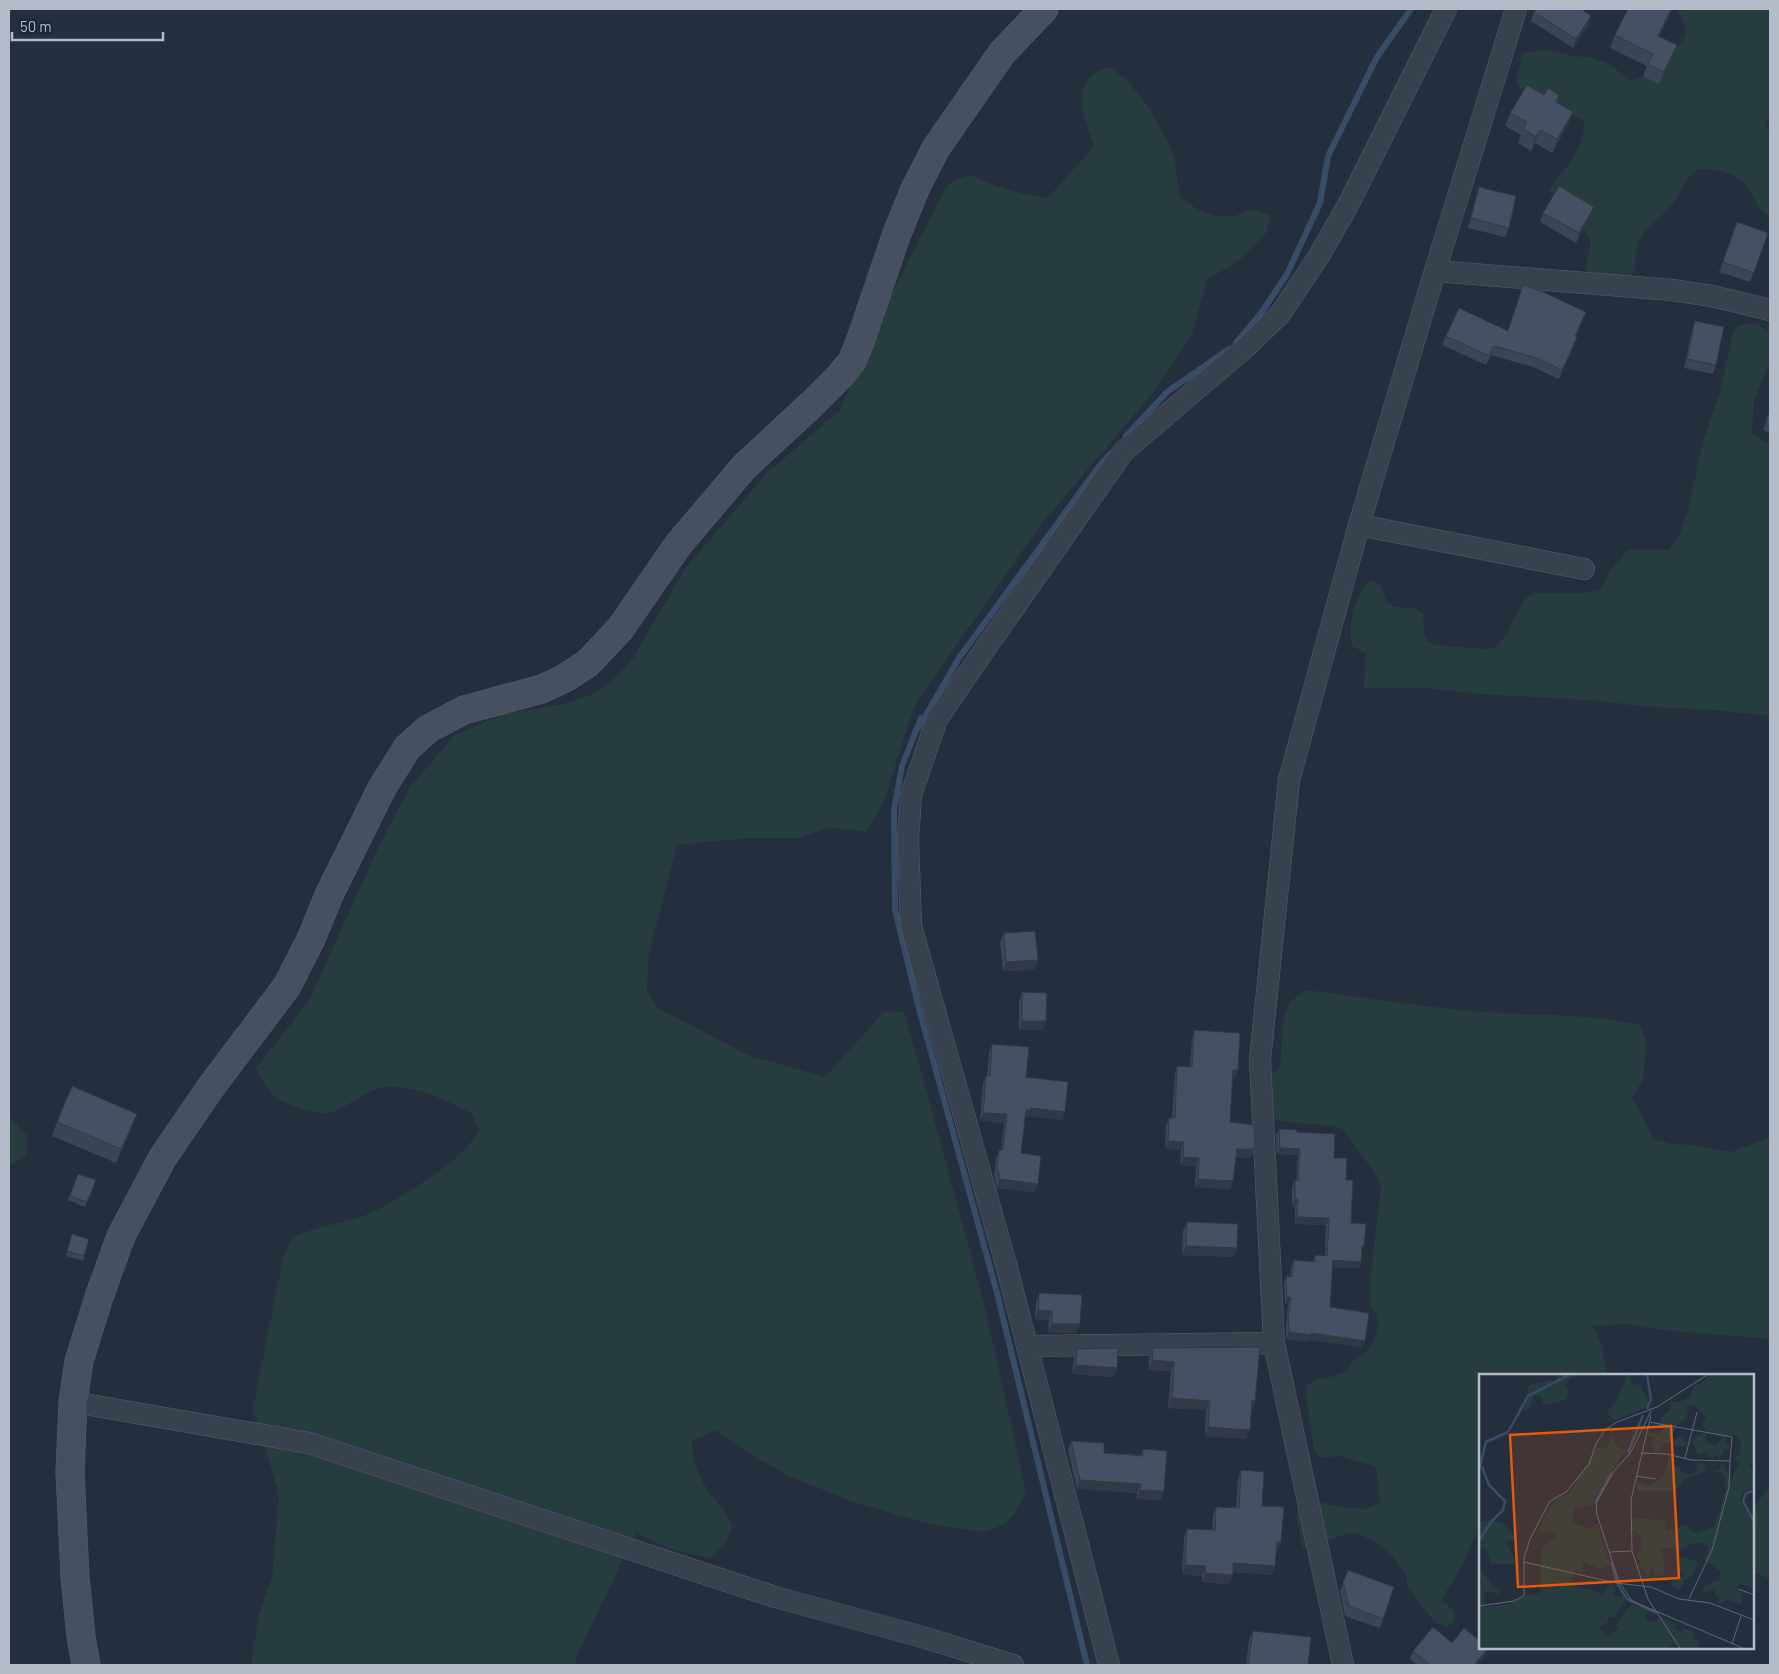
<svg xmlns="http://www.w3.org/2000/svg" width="1779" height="1674" viewBox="0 0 1779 1674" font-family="Barlow,sans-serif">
<rect width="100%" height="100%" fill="#242f3e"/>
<path fill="#263c3f" d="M1677,9h93v103l-5,14 5,5v86c-18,-9 -17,-34 -37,-42 -9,-3 -29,-9 -37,-4 -12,8 -17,25 -25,35 -9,11 -28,23 -33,38 -3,11 -2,22 -7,33l-39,2 -7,-7 6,-31 -16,-26 -26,-25c16,-22 36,-40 35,-69l-61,-30 -6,-7v-8l6,-23 23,-3 26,6 18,1 17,6 24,17 26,-7 28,-36 2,-9z
M1110,67l16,12 24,30 19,35 6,18 5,35 17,12 19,7h19l17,-7 19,6 -5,18 -25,26 -34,21 -15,54 -37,56 -113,133 -127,181 -32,100 -17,28 -37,-5 -29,11h-51l-72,7 -28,108 -2,38 11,17 92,48 75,21 59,-65 10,-1 10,2 22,76 59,219 41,184 -11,21 -13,12 -17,7 -56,-8 -75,-22 -65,-26 -38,-22 -35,-24 -24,11 1,18 7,18 10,17 14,16 9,18 -9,17 -14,13c-26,-4 -51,-12 -74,-26l-61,128 1,5h-325l8,-51 13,-36 7,-84 -26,-85 31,-155 9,-17c22,-10 46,-13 70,-21 25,-8 88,-50 105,-70 4,-5 7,-11 11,-17l-8,-16c-25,-13 -57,-29 -87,-26 -15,2 -39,22 -55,26 -13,3 -48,-10 -57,-19 -7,-7 -11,-18 -16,-26l53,-67 69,-153 32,-61 46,-53 51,-21 40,-6 24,-5 19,-7 16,-9 14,-13 14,-16 50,-87 82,-96 74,-64 41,-95 64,-126 9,-9 18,-5c24,13 50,20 76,23l46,-52c-7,-22 -22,-52 -2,-71 4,-4 13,-6 18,-8z
M1749,323l9,2 12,7v28l-16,40 -2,34 18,11v271l-58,-6 -74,-4 -37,-5 -121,-7 -56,-6h-60l2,-35 -14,-7c-4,-22 2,-49 19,-66l9,5 7,17 8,5 20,1 8,6 1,19 3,9 9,3 50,4 9,-1 13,-15 3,-9 15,-26 9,-5h50l16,-4 9,-18 18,-22 41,1 11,-17 8,-22 15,-70 18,-52 12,-58 7,-6z
M1306,990c59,8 118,17 178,22 52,4 105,1 156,13l6,18 -3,37 -11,17 22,42 17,5 23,1 37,7 39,-14v201l-109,-9 -36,-6 -32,2 8,17 6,32h-127v154l-8,13 -7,19 -24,39 14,12 -1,9 -7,6 -10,-4 -7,-7 -23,-29v-10l-15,-21 -15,-13 -20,-10 -10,1 -44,15 -6,-30v-9l15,-10 27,7 28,2 13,-7 -4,-35 -36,-11 -19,2 -7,-8 -8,-55v-9l16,-8 9,-1 17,-7 4,-8 16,-11 9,-19 1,-9 -2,-9 -6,-8 1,-34 10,-84 -2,-9 -35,-49 -10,-4 -48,-4 -27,-7 -8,-16 16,-23 12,-6c5,-22 -1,-47 11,-67 4,-5 11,-9 16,-13z
M9,1116l18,20 -1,20 -15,9 -2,-1z
M1770,1485v94l-17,-7v-63z"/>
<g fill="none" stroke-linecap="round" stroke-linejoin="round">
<path stroke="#394c67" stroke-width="6" d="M1236,343l26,-31 25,-38 33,-71 8,-47 49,-99 34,-48
M1126,436l41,-44 62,-43
M1087,1665l-90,-372 -80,-292 -22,-92 -1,-99 8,-44 19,-48 -2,9 40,-69 141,-193 10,-11"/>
<g stroke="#565f6c" stroke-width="22">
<path id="street" d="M1435,271l237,19 40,6 58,14
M1359,525l225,44
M1028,1346l246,-3
M73,1402l236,41 466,154 144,39 94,29
M1109,1665l-102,-397 -96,-342 -3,-87 3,-44 26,-76 48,-70 138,-197 123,-105 35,-34 38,-57 29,-51 98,-196
M1343,1665l-69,-322 -14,-283 29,-280 70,-255 76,-254 81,-262"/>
</g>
<g stroke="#565f6c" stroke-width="29">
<path id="secondary" d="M86,1665l-5,-28 -6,-60 -5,-105 3,-70 6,-41 20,-64 22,-61 42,-79 48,-70 76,-101 24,-47 18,-44 53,-107 25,-40 21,-19 36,-19 78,-21 23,-11 23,-15 32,-34 58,-84 66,-78 68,-63 28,-28 12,-15 8,-19 36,-106 19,-47 21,-41 66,-95 42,-44"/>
</g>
<use href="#street" stroke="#38414e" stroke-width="21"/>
<use href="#secondary" stroke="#465061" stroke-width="28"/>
</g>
<path fill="#3b4654" d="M1534,12h51l6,4 -3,9 -15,23 -42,-27z
M1669,17l-10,19 14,22 -14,26 -16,-8 4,-10 -37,-18 5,-13z
M1544,95h15l-2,7 11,23 -16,28 -17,-10 -4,8 -13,-8 3,-8 -16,-9 5,-13z
M1479,187l30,41 -4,9 -37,-9 8,-32z
M1594,207l-3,9 -15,27 -36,-21 3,-9z
M1737,222l31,11 -18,49 -31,-10z
M1586,312l-10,24 -2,10 -15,33 -26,-12 -42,-12 -5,10 -44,-20 4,-9 62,-5z
M1695,321l21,44 -3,9 -29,-6 8,-38z
M1770,411v22l-7,-3z
M1004,933l34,27 -4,10 -31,1 -3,-28z
M1022,992l21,38h-24v-29z
M1194,1030l44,40 -3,8h-3l-2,44 21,36 -15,-1 -6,32 -35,-2 1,-21 -16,-1 1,-15 -16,-1 1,-23 3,-8h3l3,-44 2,-8 13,1 2,-29z
M992,1044l34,33 39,35 -3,8 -33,-4 -1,2h-3l-4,35 17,31 -4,8 -37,-4 -3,-13 2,-17 3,-8h2l3,-27 -24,-2 3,-37 3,-8h1l2,-23z
M57,1122l75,6 -16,35 -64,-27z
M1279,1129l18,3 37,26 12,22 5,43 11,30 -3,15 -27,-1 -2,40 35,34 -3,6 -53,-7 -1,2 -22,-3v-15l2,-20h-3l-1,-21 2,-7 4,1 1,-10 3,-7 19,2 2,-7 10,1 1,-31 -31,-1v-18h-3v-19l3,-7 1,1 2,-26 -21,-1 -1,-19z
M78,1174l18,6 -11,27 -17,-7z
M1187,1222l47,35 -52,-2 1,-24z
M71,1238l18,1 -6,22 -17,-5z
M1039,1293l37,40h-28l1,-13 -14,-1 1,-17z
M1153,1348l102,53 -3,9h-1l-1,20 -4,9 -41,-3 1,-26 -38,-2 3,-37 -22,-1v-13z
M1077,1349l37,28 -42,-3 2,-16z
M1071,1441l33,12 37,2 2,-6 18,51 -24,-1v-6l-60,-4 -9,-39z
M1241,1470l21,36 16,45h-2l-4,24 -39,-3 -4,12 -27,-2v-6l-20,-2 2,-36 3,-9 25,1 1,-14 3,-9 20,1 2,-28z
M1348,1570l46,17 -14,41 -35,-12 -5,-25z
M1253,1631l55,34h-62l3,-25z
M1452,1643l36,5 -3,8 -8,9h-60l-7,-6 3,-8z"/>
<path fill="#303945" d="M1671,9h1l-3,8 -16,31 5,-12z
M1591,16l-3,9 -15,23 3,-9z
M1677,45l-4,13 -14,26 5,-12z
M1573,112l-5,13 -16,28 5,-14z
M1540,130l-5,13 -4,8 5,-14z
M1594,207l-3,9 -15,27 3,-10z
M1577,337l-3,9 -15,33 3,-9z
M1038,960l-4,10 -31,1 3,-9z
M1022,1021h24l-3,9h-24z
M1233,1070h5l-3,8h-5z
M1031,1108l34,4 -3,8 -33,-4 -1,2h-6l4,-8z
M983,1113l24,1 -3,9 -24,-2z
M137,1114l-5,14 -16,35 5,-14z
M1168,1141l16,1 -3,8 -16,-1z
M1280,1148l20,1 -2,6 -21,-1z
M1237,1149h17l-3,9 -17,-1z
M1183,1157l16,1 -3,8 -16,-1z
M1000,1179l38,5 -4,8 -37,-4z
M1198,1179l35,2 -3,8 -35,-2z
M1295,1199h3l-3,7h-3z
M1297,1217l32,1 -3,7 -31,-1z
M1186,1246l51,2 -3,9 -52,-2z
M1333,1260l28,2 -2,6 -29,-1z
M1287,1297l4,1 -3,6h-3z
M1038,1310l14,1 -3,9 -14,-1z
M1052,1324h28l-4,9h-28z
M1289,1332l22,1 54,8 -3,6 -53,-7 -1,2 -22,-3z
M1152,1360l22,2 -3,9 -22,-1z
M1076,1365l41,3 -3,9 -42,-3z
M1172,1398l38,3 -4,9 -38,-2z
M1252,1400l3,1 -3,9h-4z
M1208,1427l42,3 -4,9 -41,-3z
M1080,1480l61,4 -4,9 -60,-4z
M1140,1490l24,1 -3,9 -24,-1z
M1277,1542h4l-3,9h-5z
M1233,1563l42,3 -3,9 -42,-3z
M1185,1565l21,1 -4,10 -20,-2z
M1205,1573l28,2 -4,9 -27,-2z
M1488,1648l-3,8 -8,9h-3z"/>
<path fill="#455162" stroke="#303945" d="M1536,9h48l-1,1 8,6 -15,23 -42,-27z
M1628,9h43l-13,27 19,9 -13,27 -16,-8 5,-10 -38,-19z
M1527,85l17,10 4,-7 11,7 -3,7 17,10 -16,27 -17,-9 -4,7 -13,-8 4,-7 -17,-9z
M1559,186l35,21 -15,26 -36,-20z
M1479,187l37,9 -7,32 -38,-10z
M1737,222l31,11 -14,40 -31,-11z
M1523,285l18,6 45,21 -11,24 2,1 -15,33 -25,-12 -43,-12 -5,10 -43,-20 13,-28 49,23z
M1695,321l29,6 -8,38 -29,-6z
M1770,411v12l-4,-2z
M1035,931l3,29 -32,2 -2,-29z
M1022,992l25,1 -1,28h-24z
M1194,1030l46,3 -2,37h-5l-3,52 24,3 1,20 -1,4h-17l-4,32 -35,-2 1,-21 -16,-1 1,-15 -16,-1 1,-23h6l2,-52 15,1z
M992,1044l37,3 -3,30 42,5 -3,30 -34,-4v2h-5l-5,43 20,3 -3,28 -38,-5 -3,-13 2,-16h4l4,-36 -24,-1 3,-37h4z
M72,1086l65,28 -16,35 -64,-27z
M1279,1129l18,1v2l38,2 -1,24h13l-1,22h7l-2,43 15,1 -2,22h-2l-1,16 -28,-2 -3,47 39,6 -4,28 -54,-8v2l-22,-3 -1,-15 3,-19 -4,-1 -1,-21 6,1 2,-17 21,2v-7l12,1 2,-38 -32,-1 1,-18h-3v-19l3,1 2,-32 -20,-1z
M78,1174l18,6 -9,22 -17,-6z
M1187,1222l51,2 -1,24 -51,-2z
M72,1234l17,5 -5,17 -17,-5z
M1039,1293l43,2 -2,29h-28v-13l-14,-1z
M1260,1347l-5,54 -3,-1 -2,30 -42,-3 2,-26 -38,-3 2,-36 -22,-2 1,-12z
M1118,1348l-1,20 -41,-3 1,-16z
M1071,1441l33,2v10l39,3v-7l24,2 -3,40 -24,-1 1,-6 -61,-4z
M1241,1470l23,2 -2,34 22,1 -3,35h-4l-2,24 -42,-3v12l-28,-2 1,-7 -21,-1 2,-36 28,1 1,-23 23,1z
M1348,1570l46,17 -11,32 -34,-13 -6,-24z
M1433,1627l19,16 12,-15 16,13v7h8l-14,17h-44l-17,-14z
M1253,1631l58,6 -3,28h-60z"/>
<g transform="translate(1479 1374)">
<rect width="275" height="275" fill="#242f3e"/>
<path d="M80,1h24l-12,3 -6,8 4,6 -3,8 -22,5 -3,-8 -6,-2 -5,12 -7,5 6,-27 26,-5zM145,1h7l1,10 8,-1 9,19 -4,5 -30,12 -9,-7 12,-15 8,-20zM229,1h46v86l-5,6 5,1v20l-10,3 -4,8 14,25v52l-3,4 3,8 -15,-4 -3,5 6,4v11l-15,-4 -7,5 -4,-2 4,-6 -6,-3 1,-4h-7l-5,4v-7l16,-7 1,-9 -16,-11 5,-13 -8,-4h-8l-10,5h-22l4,21 -3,6h-7l-2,-9 -4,10 -7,-8 -6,1v-4l6,-1 -7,-9 6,-6v-13l-12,-7 4,-11 31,2 3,11 18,-6 9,8 20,-6 13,-42 -4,-12 -13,-2 9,-1 3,-6 9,15 3,-2 1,-8 4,-1v-5l-5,-3 1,-4 5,-1 1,-12 -5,-7 -7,-1 -4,7 6,8 -6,-1 -6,10 -3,-5 -4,5 -6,-6 -8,2 -6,-15 13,-8v-4l-4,-1 5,-10 -13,-12 -5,1 -3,14 -6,2 -8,16 4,2 5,-4 8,8 -7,3 -16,-5 -6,10h-4l-4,-7 3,-7 -6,-3v-3l10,2 5,-4 -4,-5 4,-10 7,-5 1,-9 8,1 10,-4 5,-12 7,-2zM229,58l14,5 -6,10 -10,-6zM132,62l7,11 8,3 -30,44 -4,12 -17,2 -2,10 1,5 16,6 7,-6 13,42 -9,4 -20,-8 2,11 -8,-1 -4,13 32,10 6,-11 3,1 4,4 -3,9 10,-1 3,4 -12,17h-6v5l-9,5 9,10 10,-8 -2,-5 16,-20 16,7 -3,9 10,2 7,-5 13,6v6l6,3 3,-4 9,3 -1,6 7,5 -1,6h-15l-10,-5 -4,5h-190v-76h4l9,13 8,5v4l-16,-3v16l26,-3 17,-9 13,-2 2,-46 17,-12 -7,-3 -9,2 -5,-3 17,-32 14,-6 28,-46 9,1zM190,82l4,1 -2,9 6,-1 6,8 6,2 8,-5v-8l8,3 1,6 -21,8 -10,12h-38v-10l11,6 16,-10zM14,146l10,4 15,14 -12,4 9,18 -2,4h-22l-5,-15 -7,-1v-27zM202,183l17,5 -5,13 -9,6 -5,10 -10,-8 17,-7 -11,-7z" fill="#263c3f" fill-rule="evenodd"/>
<path fill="none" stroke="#394c67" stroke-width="2.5" d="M168,35l4,-10 -4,-24M149,79l15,-38M0,96l7,-28 22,-10 20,-36 41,-21M275,117l-8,2 -3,8 11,21M116,129l16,-30M0,167l12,-19 12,-12 2,-9 -16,-16 -7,-18M132,188l7,23 9,14 29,14"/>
<path fill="none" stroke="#5e6776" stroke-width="1" d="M172,37l-20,41 -17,19 -18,32 1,12 22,67 13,19 111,47M172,41l-20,85 1,51 16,48 32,49M170,48l83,15 -2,24M162,79l26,1 24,6 39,1 -1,26 -17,63 -23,49M206,84l12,-46M157,102l20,3M131,178l22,-1M45,188l92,21 35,4 28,12 31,4 44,17M259,215l16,6M0,232l35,-5 10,-5v-38l6,-19 20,-38 16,-9 23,-28 7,-20 9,-14 12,-8 40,-15 50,-32M253,270l9,-28"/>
<path fill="#e8590c" fill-opacity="0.15" stroke="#e8590c" stroke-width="2.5" d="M192,52l8,152 -161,9 -8,-152z"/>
<rect width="275" height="275" fill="none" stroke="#b4bcc9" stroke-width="2.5"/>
</g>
<rect width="1779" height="1674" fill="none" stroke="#b4bcc9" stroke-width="20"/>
<path d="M12 32v8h151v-8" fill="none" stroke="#b4bcc9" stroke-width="2.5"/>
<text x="20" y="32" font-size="15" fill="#b4bcc9" stroke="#1d2633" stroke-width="4" paint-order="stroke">50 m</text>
</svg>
